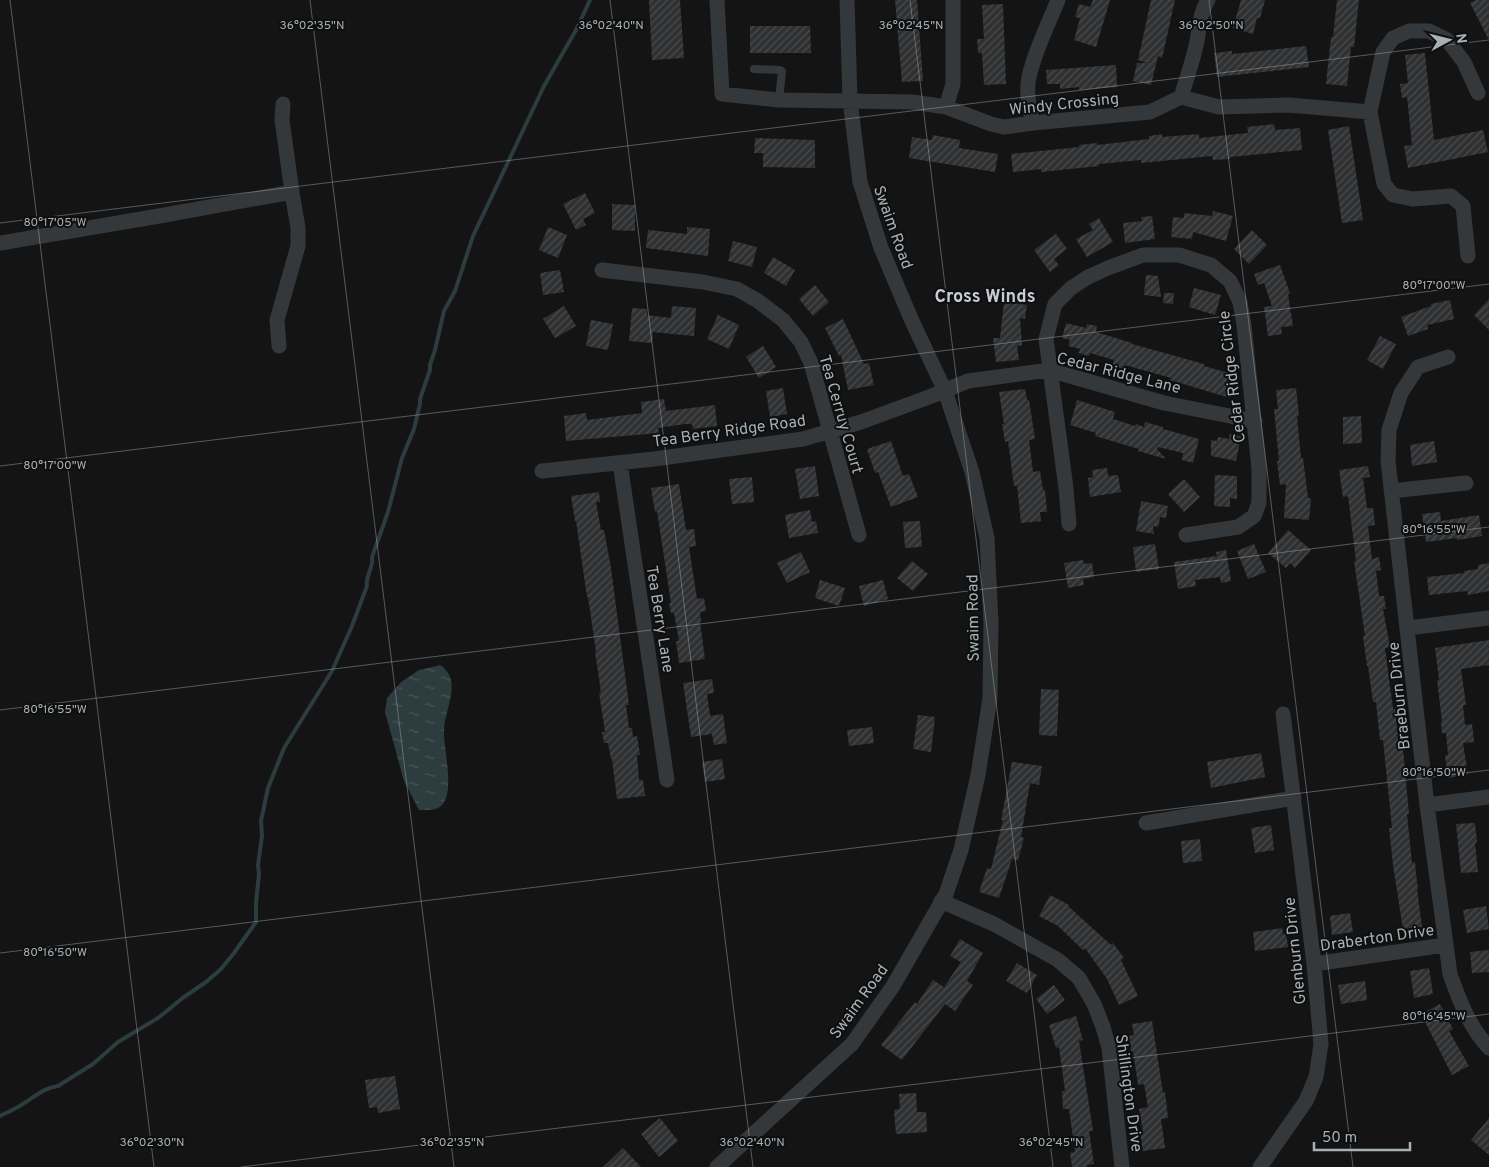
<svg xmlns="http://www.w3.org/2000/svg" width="1489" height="1167" viewBox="0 0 1489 1167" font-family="Overpass,sans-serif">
<defs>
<pattern id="water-ripples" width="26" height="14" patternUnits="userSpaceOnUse" patternTransform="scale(1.25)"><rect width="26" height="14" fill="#2d3c3e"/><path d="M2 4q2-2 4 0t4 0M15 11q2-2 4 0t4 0" fill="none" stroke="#485658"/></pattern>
<pattern id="building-hatch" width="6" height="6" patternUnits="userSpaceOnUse" patternTransform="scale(1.25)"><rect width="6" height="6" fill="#2f3031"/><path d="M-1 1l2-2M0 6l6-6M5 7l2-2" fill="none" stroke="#4a4b4d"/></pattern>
</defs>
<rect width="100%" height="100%" fill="#141415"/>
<path fill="url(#water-ripples)" d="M441,665c3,3 8,8 9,12 6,14 -6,38 -6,53 -1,19 12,62 -3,76 -6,5 -15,4 -22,4l-15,-29 -19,-69 2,-14 14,-16 18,-12z"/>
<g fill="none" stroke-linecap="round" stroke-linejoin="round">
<path stroke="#2d3c3e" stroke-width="4" d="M0,1116c5,-3 9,-4 14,-7 15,-7 27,-21 44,-23l35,-22 25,-22 40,-24 26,-21 22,-15 15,-13 13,-16 22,-31v-19l3,-29 -1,-9 4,-29 -1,-15 7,-33 16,-40 48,-77 20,-45 15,-40c-2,-10 7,-19 5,-29l16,-45 14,-54 12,-29 6,-25v-5l10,-29v-5l5,-15 9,-39 11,-20 18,-55 71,-150 32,-56 14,-30"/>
</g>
<path fill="url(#building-hatch)" d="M649,0h31l4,58 -32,2z
M895,0h22l6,81 -21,1z
M1093,0h17l-14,47 -22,-7 6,-22 -5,-1 4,-13 11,3z
M1151,0h24l-13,58 -4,-2 -7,29 -18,-4 4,-18h10l-9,-3z
M1241,0h24l-5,18h-3l-4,16 -20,-6z
M1337,0h22l-5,47h-3l-4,39 -21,-2 5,-47h2z
M1476,0h13v40l-19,-37z
M1003,4l3,80 -22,1 -2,-32h-4l-1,-14h7l-2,-34z
M750,26h60l1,27h-61z
M1306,46l3,21 -92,10 -3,-24 18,-2v3z
M1425,53l9,87 49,-10 5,22 -80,16 -4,-22 8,-1 -5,-48 -5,1 -2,-14 8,-1 -3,-28z
M1116,65l1,22 -38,3v-3l-19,2v-5h-13l-1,-14z
M1274,124l1,6 25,-2 2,22 -72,7v2l-17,1 -1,-4 -71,7v-3l-42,4v2l-58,6v-3l-28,3 -2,-18 68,-7v-2l18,-2v2l52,-6v-3l13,-2v3l37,-3v4l49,-5 -1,-6z
M1349,126l14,94 -21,3 -14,-93z
M933,135l27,5 -1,8 39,6 -3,18 -86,-14 3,-21 20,3z
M755,138l60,2v28l-52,-1v-14h-9z
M585,193l10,20 -12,6 3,6 -10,5 -13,-26z
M612,204l23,1v26l-23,-1z
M1213,211l20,5 -7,25 -33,-9 -1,7 -21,-2 2,-20 11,1v-5l28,3z
M1152,216l3,23 -30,4 -2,-20 19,-2 -1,-4z
M1099,218l14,24 -26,15 -11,-18 17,-9 -4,-6z
M548,227l19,8 -9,23 -19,-8z
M687,227l23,2 -2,27 -62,-8 2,-18 39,4z
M1252,230l15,15 -18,19 -15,-15z
M1056,234l11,15 -13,10 5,6 -9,7 -16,-22z
M733,241l24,6 -5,20 -24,-6z
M773,257l22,13 -9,16 -22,-13z
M1280,265l10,28 -2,1 5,32 -12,1 1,7 -14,2 -4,-29 8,-1 -8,-23 -6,2 -4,-11z
M560,270l4,22 -21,3 -3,-22z
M1146,275l12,1 3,21 -17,-2z
M815,285l14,17 -16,14 -14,-17z
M1194,288l27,7 -6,20 -26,-8z
M1164,293h10l-1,11 -10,-1z
M1489,299v31l-15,-15z
M1450,300l4,19 -27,6 1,4 -20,7 -7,-19 30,-11v-2z
M1004,302l23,3 -2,14 -5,-1 2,27 -5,1 2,14 -23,2 -3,-24h7z
M564,306l12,20 -21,12 -12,-19z
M672,306l24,2 -2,28 -41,-4 -1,11 -23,-2 3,-33 15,1v6l24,3z
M718,315l21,10 -10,24 -22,-10z
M843,319l21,45 5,-1 5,22 -26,5 -7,-35 -2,1 -14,-28z
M591,320l22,4 -5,26 -22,-4z
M1066,323l20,5 1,-4 10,2 -1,6 36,11v1l72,20v2l32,9 -6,23 -60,-18 1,-2 -46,-13 -1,5 -12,-4 2,-6 -24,-7 -1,3 -11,-3 2,-4 -12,-3 2,-6 -8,-2z
M1380,336l16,8 -13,25 -16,-9z
M763,346l13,21 -17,11 -13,-21z
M783,388l4,26 -17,3 -4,-26z
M1296,388l3,28h-2l4,42h2l5,40 3,1 -2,21 -25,-2 2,-34 -6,1 -3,-24h2l-5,-52h4l-2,-19z
M1025,389l2,11h2l6,39 -6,1 4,32 7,-1 3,19h2l2,22h-7l1,9 -20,2 -4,-38 -3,1 -6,-45 -3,1 -3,-18h2l-5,-32z
M664,399l2,12 49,-6 2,21 -24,3 -1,-5h-7l-27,4 1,5 -93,8 -2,-25 22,-3 1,7 55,-7 -1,-11z
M1077,400l38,12 -2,7 22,7 1,-2 8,3 1,-5 18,5v2l36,10 -6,24 -11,-3 1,-7 -25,-6 -1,2 9,10 -28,-8 1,-2 -44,-13 1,-3 -26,-8z
M1361,416l1,27 -19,1v-27z
M1230,434l11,2 -5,25 -25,-5v-16l6,1 1,-4 11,2z
M891,441l12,35 6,-2 9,23 -27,10 -13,-35 -3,1 -8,-24z
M1434,441l3,21 -25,4 -2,-21z
M815,466l4,30 -19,3 -5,-30z
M1368,466l2,11 -7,1 4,30h6l2,17 -7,1 4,33 7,-2 2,13 -5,1 3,25h5l2,13h-3l7,38 -5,1 8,61h2l4,41 4,-1 6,65h-2l5,49 3,-1 1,12 2,15h-1l5,38 -19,2 -10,-64 -4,-37h3l-9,-88h-3l-4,-38h-3l-5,-36h-1l-4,-30h2l-11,-75h2l-8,-65 -5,1 -4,-27z
M1107,468l1,8 10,-1 3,17 -31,5 -2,-19 5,-1 -1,-7z
M1215,475l22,1v23l-7,-1v9l-16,-1z
M752,477l2,25 -22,2 -3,-25z
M1184,479l16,18 -16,15 -16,-18z
M679,484l7,46 8,-1 2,17 -7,1 8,52 7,-1 2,13 -6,1 1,10h-1l5,37 -26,4 -3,-22h3l-5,-28h-3l-2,-10h2l-14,-92 -2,1 -4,-24z
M599,492l1,10h-4l5,28h3l7,38 18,137h-3l3,23h3l1,9 4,-1 3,19h-3l2,25h4l2,16 -28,3 -5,-40h-1l-3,-16h-4l-2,-11h3l-6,-39 2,-1 -6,-40h1l-8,-55h-1l-11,-76h-1l-4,-25z
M1141,501l27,5 -2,12 -6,-1 -2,10 -5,-1 1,8 -18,-3z
M810,510l2,12 4,-1 2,12 -29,5 -4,-23z
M1440,512l1,9 38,-6 3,21 -25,4v-2l-31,4 -4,-28z
M920,521l2,26 -17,1 -2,-26z
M1288,530l23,20 -16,18 -5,-5 -4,5 -18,-15z
M1155,544l4,25 -23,3 -3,-25z
M1254,544l12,28 -18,7 -11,-28z
M1226,550l5,31 -10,2 -1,-6 -25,3 1,6 -18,3 -4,-27 43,-6 -1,-4z
M801,552l9,20 -23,11 -10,-20z
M1083,560l1,4 8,-1 2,14 -11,2 1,6 -16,3 -4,-25z
M912,561l16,13 -15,17 -16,-13z
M1489,563v28l-21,4 -1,-4 -38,4 -2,-18 37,-4v-2l14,-2v-4z
M820,580l25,8 -6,18 -24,-8z
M883,580l5,19 -24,7 -5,-20z
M1489,640v25l-28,4 5,36h-3l2,20 7,-1 2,18 -11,1 5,31 -20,4 -3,-22 3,-1 -2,-22h-4l-1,-12h1l-5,-41h2l-4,-32z
M712,679l2,14 -7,1 3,22 13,-2 4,29 -13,2 -2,-11 -21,3 -8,-54z
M1041,689l18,1 -2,46 -18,-1z
M918,715l17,2 -4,35 -18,-3z
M872,727l2,16 -25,3 -2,-16z
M1261,753l4,24 -54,11 -4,-26z
M722,759l3,20 -20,3 -3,-20z
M1012,762l30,4 -3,19 -9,-2 -9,54 3,1 -6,22 -6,-1 -13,39 -20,-6 8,-24 4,1 12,-49h-2z
M1475,823l2,19 -2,1 3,29 -17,1 -5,-49z
M1271,825l3,25 -19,3 -4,-25z
M1200,839l2,22 -19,2 -2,-22z
M1050,895l19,10 -1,1 43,39 2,-2 11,15 -3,2 17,36 -19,9 -12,-26 -22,-31 -2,2 -25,-24 -19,-10z
M1486,906l3,23 -22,4 -4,-23z
M1350,913l3,19 -21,3 -2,-19z
M1282,928l1,6 3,-1 2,14 -33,4 -2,-19z
M960,939l23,14 -16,28 6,4 -18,26 -10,-7 -43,56 -21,-15 34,-43 2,2 16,-24 11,7 17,-25 -11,-6z
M1489,950v22l-17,1 -2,-21z
M1017,963l20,12 -10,18 -21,-12z
M1429,968l4,26 -19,4 -4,-27z
M1365,981l2,19 -26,4 -3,-19z
M1054,985l11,15 -18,14 -11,-15z
M1440,1004l13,25 -4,2 20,35 -17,9 -31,-61z
M1076,1016l7,24 -4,1 14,90h-4l5,33 -7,1v2h-15l-2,-14 5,-1 -6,-43h-6l-1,-18h3l-6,-44 -3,1 -7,-23z
M1152,1021l11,72 2,-1 3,26 -7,1 4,29 -22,3 -3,-19h3l-4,-23 9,-2 -4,-23 -6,1 -5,-34h-2l-2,-15 5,-1 -2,-11z
M395,1076l5,33 -22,4 -1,-6 -8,1 -4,-28z
M916,1093l1,19h9l1,20 -31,2 -2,-24 6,-1 -1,-15z
M660,1118l18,23 -19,16 -18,-23z
M1489,1118v37l-18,-15z
M623,1148l18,19h-38z"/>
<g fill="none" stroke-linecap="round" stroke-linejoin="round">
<path stroke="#35383a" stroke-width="8" d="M754,69l26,1 2,1 -3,29"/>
<path stroke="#35383a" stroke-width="15" d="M717,0l5,94 57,6 134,2 33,5 45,17 13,3 29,-4 117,-11 31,-15c5,-16 10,-31 14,-47 5,-17 3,-34 13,-50
M1181,97l38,10 70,-2 81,7
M946,107l7,-23v-83
M1033,123c-4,-14 -7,-32 -4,-46 6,-27 19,-52 29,-77
M0,243l159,-27 133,-24
M1468,256l-5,-50 -12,-10 -39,3 -19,-4 -9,-11 -14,-72 13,-60 10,-14 16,-7h20l18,9 17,22 14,31
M602,270l101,12 34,7 21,12 25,19 18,22 10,21 48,172
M279,346l-2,-26 21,-74v-18l-6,-36 -10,-72 1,-16
M1448,357l-30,10 -17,26 -12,37 -1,31 39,344 23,169c9,26 20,54 39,74
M620,463l47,317
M542,471l112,-12 149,-20 58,-17 68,-25 39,-16 81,-11 115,33 91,18
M1391,491l75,-8
M1069,524l-3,-36 -20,-149 9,-35 16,-16 17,-11 20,-9 35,-13h36l32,10 19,16 10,21 4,23 15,144v34l-5,13 -16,11 -52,8
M1408,628l81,-10
M1427,805l62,-8
M1146,823l148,-25
M941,901l53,23 64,36 21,18 15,26 9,23 6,21 13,119
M1314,964l131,-19
M717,1167l135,-123 41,-58 53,-92 15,-44 17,-75 12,-77 1,-75 -4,-85 -15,-66 -27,-81 -33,-70 -31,-73 -21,-66 -10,-82 -3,-100
M1260,1167l46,-66 10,-24 5,-33 -7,-80 -31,-250"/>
</g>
<path fill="none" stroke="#a6b0b5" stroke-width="1" stroke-opacity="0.45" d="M10,0l144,1167M310,0l144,1167M610,0l143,1167M910,0l143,1167M1209,0l144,1167M0,223l1489,-183M0,466l1489,-182M0,710l1489,-183M0,953l1489,-183M241,1167l1248,-153"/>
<g text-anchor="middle" stroke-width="4" stroke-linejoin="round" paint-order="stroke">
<g font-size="16" fill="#a6b0b5" stroke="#0f0f10">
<text transform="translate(1064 103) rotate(-6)" y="6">Windy Crossing</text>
<text transform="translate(894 227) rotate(70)" y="6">Swaim Road</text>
<text transform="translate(1119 372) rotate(14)" y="6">Cedar Ridge Lane</text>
<text transform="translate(1231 377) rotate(-97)" y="6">Cedar Ridge Circle</text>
<text transform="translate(842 414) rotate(74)" y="6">Tea Cerruy Court</text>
<text transform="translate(729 430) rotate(-8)" y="6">Tea Berry Ridge Road</text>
<text transform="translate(972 618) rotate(-91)" y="6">Swaim Road</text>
<text transform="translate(661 619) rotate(81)" y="6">Tea Berry Lane</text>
<text transform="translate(1398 696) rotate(-96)" y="6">Braeburn Drive</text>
<text transform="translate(1377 937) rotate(-8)" y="6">Draberton Drive</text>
<text transform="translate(1294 951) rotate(-96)" y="6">Glenburn Drive</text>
<text transform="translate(858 1001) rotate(-54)" y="6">Swaim Road</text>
<text transform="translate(1130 1093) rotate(82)" y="6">Shillington Drive</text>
</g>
<g font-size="18" font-weight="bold" fill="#c7cdd2" stroke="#0f0f10">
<text x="985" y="302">Cross Winds</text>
</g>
</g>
<g font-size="12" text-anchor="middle" fill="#a6b0b5" stroke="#0f0f10" stroke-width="4" stroke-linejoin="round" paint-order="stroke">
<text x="312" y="29">36°02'35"N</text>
<text x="611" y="29">36°02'40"N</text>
<text x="911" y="29">36°02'45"N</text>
<text x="1211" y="29">36°02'50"N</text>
<text x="55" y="226">80°17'05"W</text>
<text x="1434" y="289">80°17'00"W</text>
<text x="55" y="469">80°17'00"W</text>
<text x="1434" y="533">80°16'55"W</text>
<text x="55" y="713">80°16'55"W</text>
<text x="1434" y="776">80°16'50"W</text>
<text x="55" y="956">80°16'50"W</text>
<text x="1434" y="1020">80°16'45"W</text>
<text x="152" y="1146">36°02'30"N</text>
<text x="452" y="1146">36°02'35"N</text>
<text x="752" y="1146">36°02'40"N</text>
<text x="1051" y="1146">36°02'45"N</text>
</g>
<g transform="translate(1449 40) rotate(83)" stroke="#0f0f10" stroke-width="4" paint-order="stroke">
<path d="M0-4L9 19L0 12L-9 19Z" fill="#a6b0b5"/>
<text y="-8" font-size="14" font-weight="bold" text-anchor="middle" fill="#a6b0b5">N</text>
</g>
<path d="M1314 1142v8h96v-8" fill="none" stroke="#a6b0b5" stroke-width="2.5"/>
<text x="1322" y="1142" font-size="15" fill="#a6b0b5" stroke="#0f0f10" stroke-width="4" paint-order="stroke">50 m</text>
</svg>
